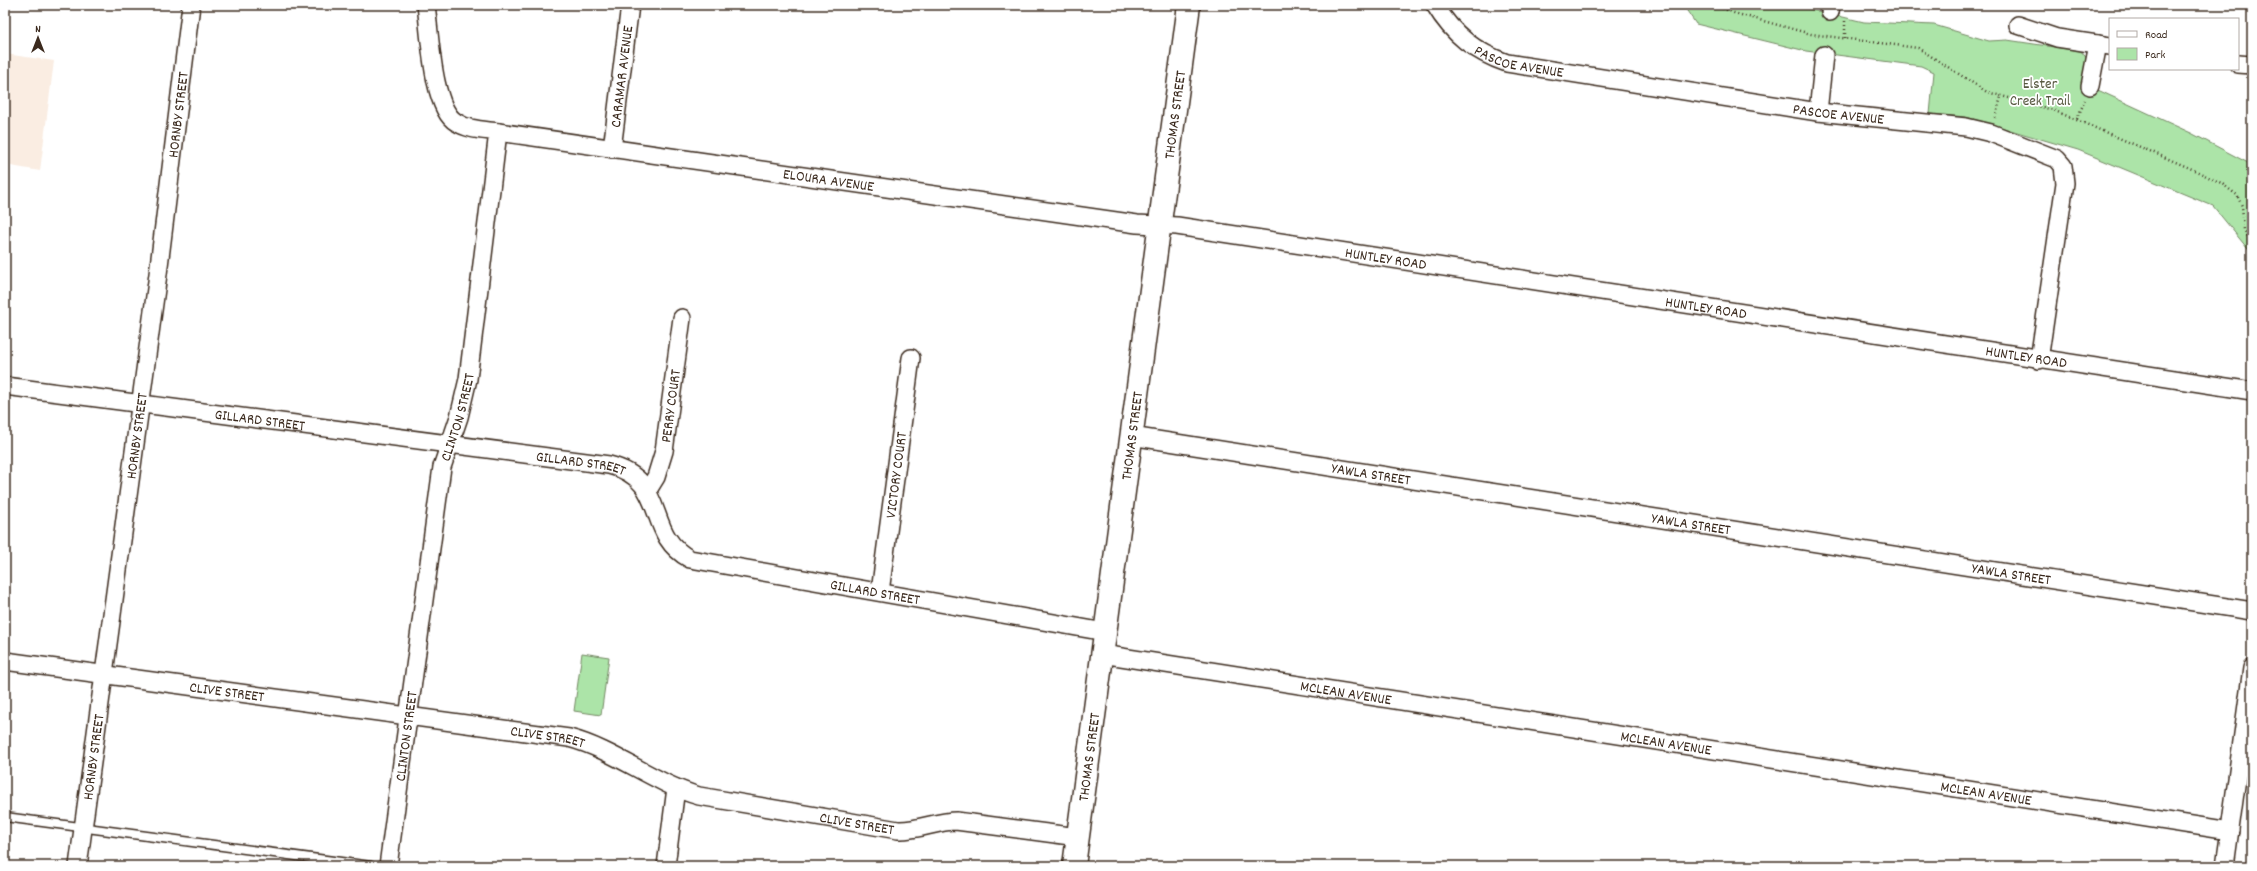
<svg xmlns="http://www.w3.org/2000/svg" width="2257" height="871" viewBox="0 0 2257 871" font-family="Dekko,sans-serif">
<rect width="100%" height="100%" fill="#fff"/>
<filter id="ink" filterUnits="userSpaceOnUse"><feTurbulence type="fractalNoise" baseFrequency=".025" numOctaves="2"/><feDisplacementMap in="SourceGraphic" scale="8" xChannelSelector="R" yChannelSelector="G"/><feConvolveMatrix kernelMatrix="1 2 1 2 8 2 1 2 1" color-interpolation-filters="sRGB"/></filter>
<g filter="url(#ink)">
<path fill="#faede2" d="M5,54l49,7 -14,110 -35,-6z"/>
<path fill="#ace4a8" stroke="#748763" d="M1683,5h109l72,17 70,3 55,16 18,-1 74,11 7,9 -1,25 104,48 61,32v89l-39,-48 -135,-56 -112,-33 -36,-3 4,-42 -13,-6 -115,-15 -110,-27z
M582,653l27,4 -8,58 -27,-4z"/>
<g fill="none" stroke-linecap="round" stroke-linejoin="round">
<g stroke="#3b2a1e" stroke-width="11">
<path id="lane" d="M5,817l366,49"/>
</g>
<g stroke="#3b2a1e" stroke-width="20">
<g id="street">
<path id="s1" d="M1435,5c18,30 40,47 72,58l311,49 148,15 25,6 66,26 6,7 2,17 -26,177"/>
<path d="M1830,12l1,-7"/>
<path d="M2018,25l39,13 53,8"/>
<path d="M2238,64l14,1"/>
<path d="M2090,86l8,-42"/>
<path d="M1818,112l6,-57"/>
<path id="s2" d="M498,132l639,92 40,2 1075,165"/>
<path id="s3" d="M612,149l18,-144"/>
<path id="s4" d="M5,386l604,79c61,15 34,69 81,94l415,73"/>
<path id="s5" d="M1131,436l1121,175"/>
<path id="s6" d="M648,490l8,-13 8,-26 18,-133"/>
<path id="s7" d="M880,592l31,-234"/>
<path id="s8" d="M1102,654l1128,177"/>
<path id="s9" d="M5,661l564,77c46,12 84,45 130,58l199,34c20,1 38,-9 58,-9l122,16"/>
<path id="s10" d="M78,866l80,-592 33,-269"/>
<path id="s11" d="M388,866l54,-399 17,-50 9,-38 30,-247c-14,-2 -30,-2 -42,-10 -24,-14 -26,-90 -30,-117"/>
<path d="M666,866l10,-78"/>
<path d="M2225,866l27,-198"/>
</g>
</g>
<g stroke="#3b2a1e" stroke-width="25">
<g id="secondary">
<path id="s12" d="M1074,866l115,-861"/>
</g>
</g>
<path stroke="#3b2a1e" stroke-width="2.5" stroke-dasharray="1 3" stroke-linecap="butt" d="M1715,5l19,8 77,21 107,14 69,44 66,18 139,59 29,14 16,12 5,11 2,24 8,13
M1845,38v-19
M1995,118l6,-21
M2077,119l8,-19"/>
<use href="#lane" stroke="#fff" stroke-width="8"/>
<use href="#street" stroke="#fff" stroke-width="17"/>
<use href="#secondary" stroke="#fff" stroke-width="22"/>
</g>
</g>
<g text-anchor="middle" stroke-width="3.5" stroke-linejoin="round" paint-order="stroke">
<g font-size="15" fill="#3b2a1e" stroke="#fff">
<text dy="5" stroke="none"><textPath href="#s1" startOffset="106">PASCOE AVENUE</textPath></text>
<text dy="5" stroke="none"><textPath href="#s3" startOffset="73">CARAMAR AVENUE</textPath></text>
<text dy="5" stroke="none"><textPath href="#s1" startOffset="430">PASCOE AVENUE</textPath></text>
<text dy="5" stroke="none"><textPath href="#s10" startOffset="758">HORNBY STREET</textPath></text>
<text dy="5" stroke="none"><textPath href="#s12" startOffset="758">THOMAS STREET</textPath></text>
<text dy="5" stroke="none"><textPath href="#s2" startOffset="334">ELOURA AVENUE</textPath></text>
<text dy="5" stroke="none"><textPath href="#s2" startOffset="897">HUNTLEY ROAD</textPath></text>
<text dy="5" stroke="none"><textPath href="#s2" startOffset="1221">HUNTLEY ROAD</textPath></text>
<text dy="5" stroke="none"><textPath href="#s2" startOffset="1545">HUNTLEY ROAD</textPath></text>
<text dy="5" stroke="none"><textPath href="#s6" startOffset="88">PERRY COURT</textPath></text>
<text dy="5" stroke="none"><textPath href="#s11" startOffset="455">CLINTON STREET</textPath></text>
<text dy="5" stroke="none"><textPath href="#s4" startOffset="257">GILLARD STREET</textPath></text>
<text dy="5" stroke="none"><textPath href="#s12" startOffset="434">THOMAS STREET</textPath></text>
<text dy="5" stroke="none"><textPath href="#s10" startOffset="434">HORNBY STREET</textPath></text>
<text dy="5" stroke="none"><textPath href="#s4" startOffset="581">GILLARD STREET</textPath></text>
<text dy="5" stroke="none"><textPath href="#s5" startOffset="243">YAWLA STREET</textPath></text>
<text dy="5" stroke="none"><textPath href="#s7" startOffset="118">VICTORY COURT</textPath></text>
<text dy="5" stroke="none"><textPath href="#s5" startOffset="567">YAWLA STREET</textPath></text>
<text dy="5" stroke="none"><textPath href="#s5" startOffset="891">YAWLA STREET</textPath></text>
<text dy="5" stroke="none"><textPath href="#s4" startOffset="927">GILLARD STREET</textPath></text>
<text dy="5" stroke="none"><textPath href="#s9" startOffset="224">CLIVE STREET</textPath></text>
<text dy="5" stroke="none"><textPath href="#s8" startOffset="247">MCLEAN AVENUE</textPath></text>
<text dy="5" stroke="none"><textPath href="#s11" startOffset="131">CLINTON STREET</textPath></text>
<text dy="5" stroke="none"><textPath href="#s9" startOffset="548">CLIVE STREET</textPath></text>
<text dy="5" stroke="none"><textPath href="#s8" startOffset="571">MCLEAN AVENUE</textPath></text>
<text dy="5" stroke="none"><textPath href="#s10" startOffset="110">HORNBY STREET</textPath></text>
<text dy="5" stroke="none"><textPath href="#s12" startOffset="110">THOMAS STREET</textPath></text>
<text dy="5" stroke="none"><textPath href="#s8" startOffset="895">MCLEAN AVENUE</textPath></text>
<text dy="5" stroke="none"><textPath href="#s9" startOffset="872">CLIVE STREET</textPath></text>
</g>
<g font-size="15" fill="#575840" stroke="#fff">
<text x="2040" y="88">Elster<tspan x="2040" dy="17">Creek Trail</tspan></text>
</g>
</g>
<rect width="2257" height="871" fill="none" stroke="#fff" stroke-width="20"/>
<rect x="10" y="10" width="2237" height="851" fill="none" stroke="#3b2a1e" stroke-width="1.5" filter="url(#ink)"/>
<rect x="2109" y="18" width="130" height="52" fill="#ffffff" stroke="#b1aaa5"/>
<rect x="2117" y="31" width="20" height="6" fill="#ffffff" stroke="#b1aaa5"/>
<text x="2145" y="38" font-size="12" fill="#3b2a1e">Road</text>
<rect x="2117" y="48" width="20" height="12" fill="#ace4a8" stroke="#b1aaa5"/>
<text x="2145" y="58" font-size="12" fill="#3b2a1e">Park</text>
<g transform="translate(38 38)" stroke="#ffffff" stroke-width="3" paint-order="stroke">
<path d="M0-3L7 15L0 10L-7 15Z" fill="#3b2a1e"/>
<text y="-6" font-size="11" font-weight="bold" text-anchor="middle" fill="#3b2a1e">N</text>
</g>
</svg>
